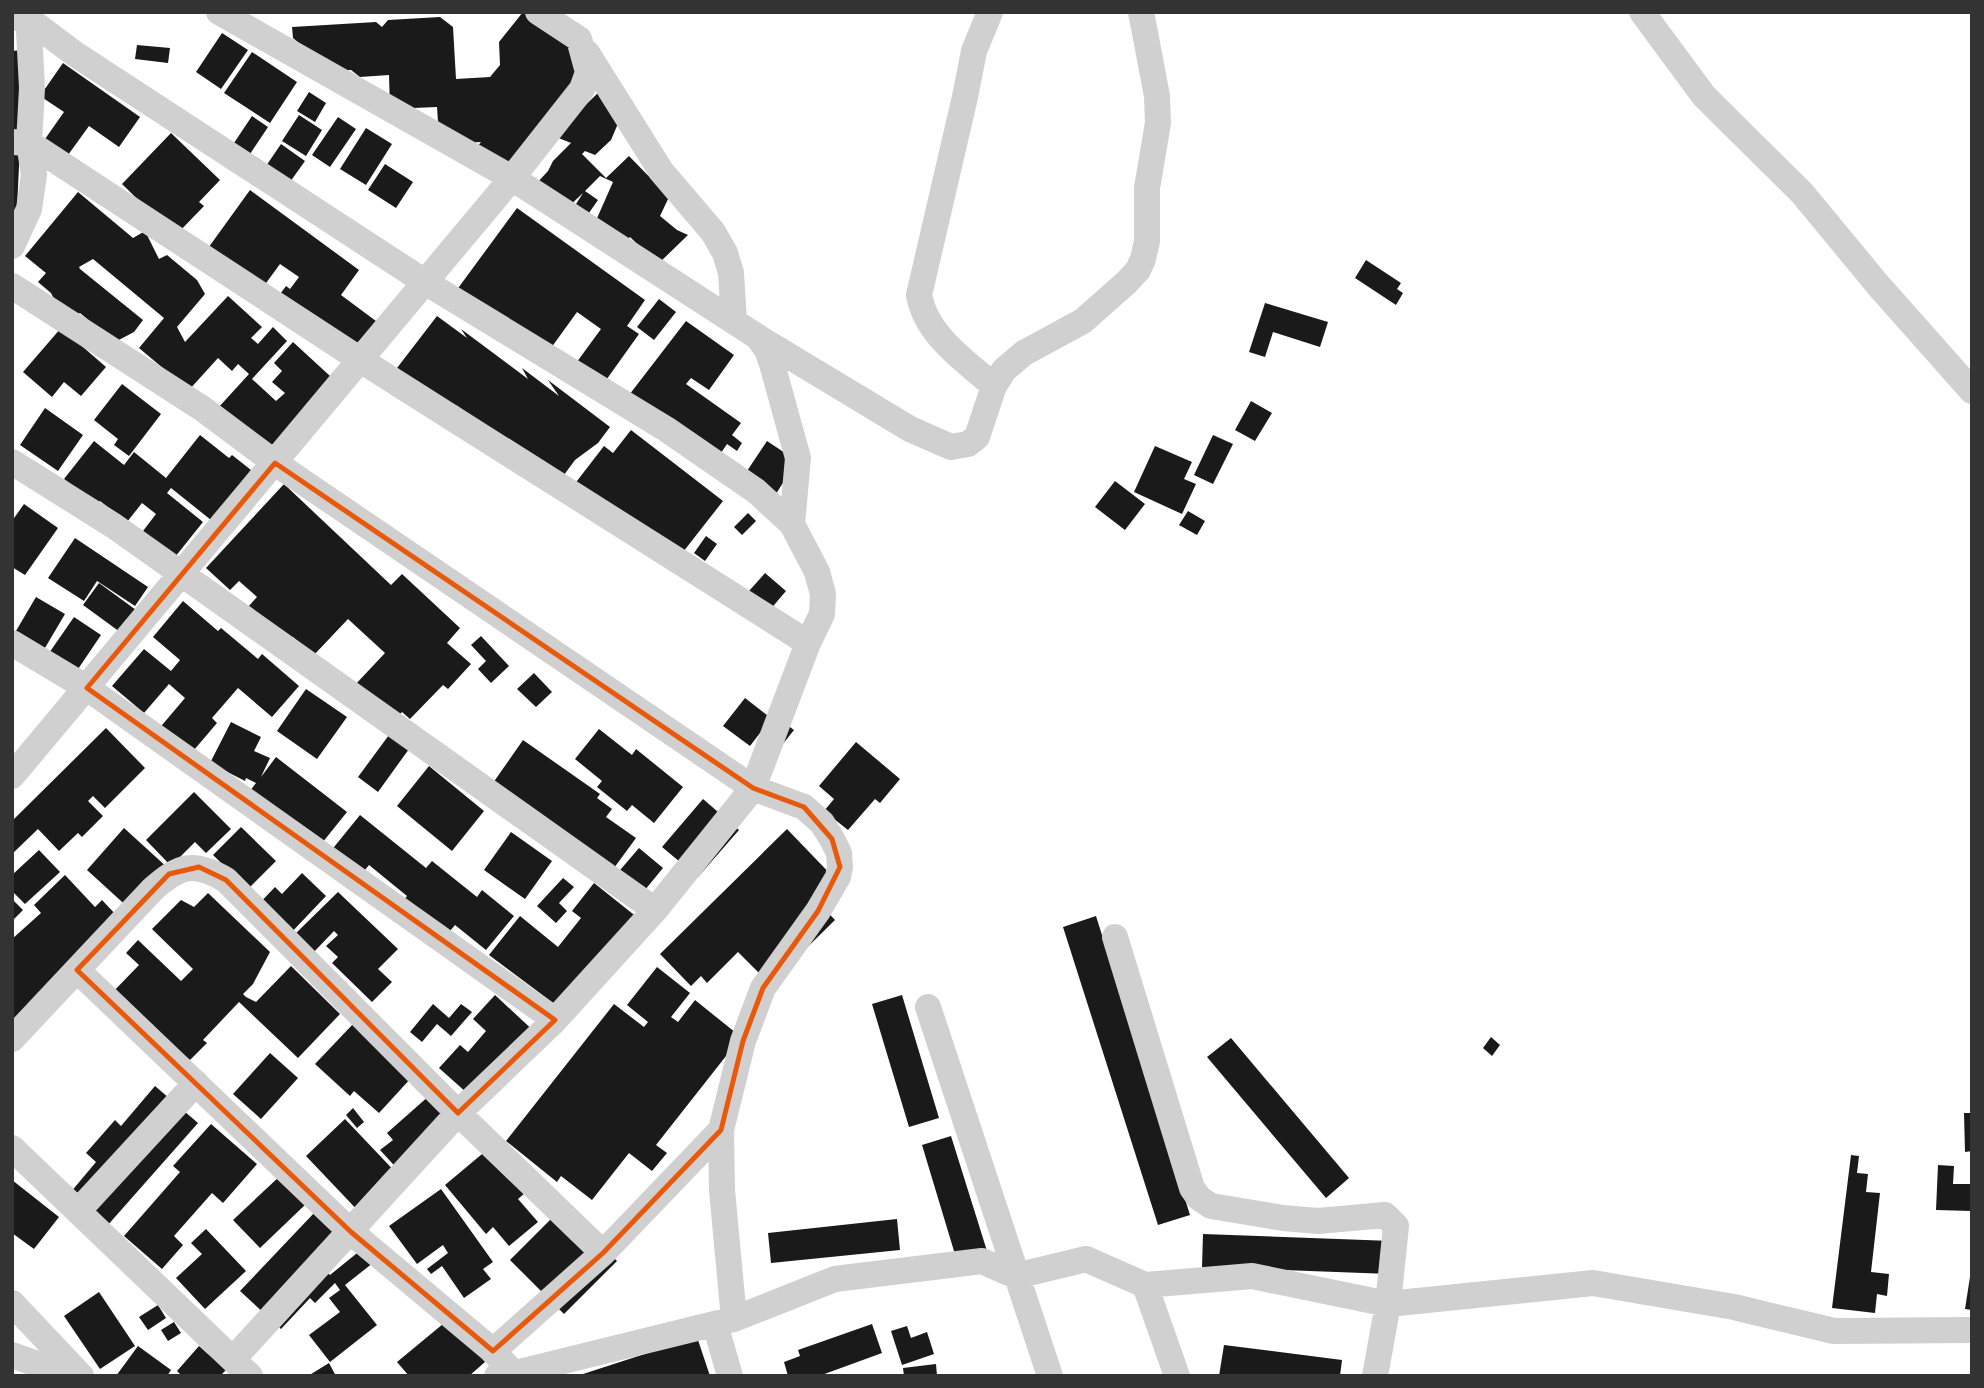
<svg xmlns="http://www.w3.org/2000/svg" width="1984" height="1388" viewBox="0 0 1984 1388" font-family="'Asap Condensed',sans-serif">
<rect width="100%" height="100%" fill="#fff"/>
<path fill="#1a1a1a" d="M523,12h7l50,41 -12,69 32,-31 22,23 -11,26 -16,15 -10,-4 -3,3 24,24 23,-22 40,41 -9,19 17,14 11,5 -30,29 -28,-27 -12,12 -24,-24 19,-43 -13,-6 -15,15 13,9 -14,20 -13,-8 12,-19 -20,19 -27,-28 12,-13 5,-10 18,-18 -15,-6 -47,56 -42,-34 14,-17 -35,2 -8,-22 -1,-15 -47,2 -1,-34 -29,2 -9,-7 -19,1 -39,-33 -1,-11 84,-5 6,5 6,-7 52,-3 13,10 3,52 34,-2 10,-12 -1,-23z
M222,33l26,17 -27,39 -25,-17z
M137,45l33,3 -2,15 -33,-4z
M22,50l3,81 -13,-1v-79z
M252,52l45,30 -27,41 -46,-30z
M63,63l77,54 -21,30 -30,-21 -21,29 -23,-16 19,-27 -24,-16z
M309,92l17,11 -11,19 -18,-11z
M299,115l23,15 -16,26 -24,-15z
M252,116l16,11 -22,33 -16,-11z
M338,117l18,12 -26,38 -18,-12z
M366,128l26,16 -26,41 -26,-16z
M171,133l49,47 -21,22 5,4 -29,30 -53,-52z
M12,144l8,1 -4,84 -4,3z
M281,144l24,17 -15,21 -24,-16z
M385,164l28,18 -17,26 -28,-18z
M250,190l109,80 -18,25 47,35 -22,31 -88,-64 8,-11 4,3 9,-12 -19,-13 -19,26 -55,-39z
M78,192l55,46 12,-7 14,28 8,-4 30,25 8,14 -28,33 8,15 43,-46 34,31 -11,11 7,6 15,-17 14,14 -35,38 24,22 9,-8 -13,-11 10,-11 -8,-8 19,-21 49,45 -68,73 -56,-52 31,-34 -11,-10 -6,7 -14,-13 -29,32 -50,-42 25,-30 -71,-59 -14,8 1,2 63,51 -9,12 -19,10 -35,-29 -8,4 -15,-12 -6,-12 -13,-11 8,-9 -21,-17z
M517,208l128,92 -18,26 12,8 -40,56 -28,-20 30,-41 -24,-17 -31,43 -90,-64z
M1366,260l35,23 -4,6 6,4 -7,12 -41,-27z
M659,299l17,13 -22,28 -17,-13z
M1265,303l63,19 -8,25 -47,-15 -8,25 -16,-5z
M437,316l30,22 -6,-9 67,50 -6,-11 37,28 -11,-16 62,47 -12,16 -23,17 -14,19 -105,-74 11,14 -70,-51z
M686,321l48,34 -25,35 -18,-12 -5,6 55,39 -9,12 10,8 -5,8 -10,-7 -12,18 -89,-63z
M61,328l45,39 -25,29 -17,-14 -12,15 -29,-25z
M122,384l39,30 -32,42 -15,-11 4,-6 -24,-19z
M1251,401l21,12 -17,28 -20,-11z
M45,408l38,27 -25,36 -38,-26z
M631,430l92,71 -47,60 -106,-71 34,-44 9,7z
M200,435l29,23 3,-3 19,15 -40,50 -40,-32 -4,5 36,29 -28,35 -32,-26 13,-17 -14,-11 -15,19 -27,-21 -3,3 -33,-25 30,-38 30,24 10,-13 32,26z
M1213,435l20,9 -20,40 -19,-9z
M767,441l30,20 -25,39 -31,-20z
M1155,446l37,16 -8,17 12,5 -14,30 -48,-22z
M1115,481l30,23 -20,26 -30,-23z
M284,484l107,101 11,-11 58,54 -13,15 24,21 -23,25 -5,-4 -33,34 -8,-7 -10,10 -38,-36 31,-33 -37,-34 -35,37 -20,-19 -6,7 -39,-37 9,-10 -18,-16 -9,9 -24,-22z
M24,504l34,24 -33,47 -13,-8v-46z
M1188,511l17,10 -8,14 -18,-10z
M748,513l8,8 -14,14 -8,-8z
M706,536l11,8 -12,17 -11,-8z
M75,538l73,49 -13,19 -38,-25 -13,20 -36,-23z
M765,573l21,18 -23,27 -22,-18z
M99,583l37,27 -16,22 -37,-27z
M36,597l29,17 -23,39 -29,-17z
M183,601l35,30 3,-3 37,31 4,-5 37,32 -27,31 -34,-29 -26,30 5,5 -29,34 -31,-26 28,-33 -16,-14 -25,29 -32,-27 32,-37 27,22 9,-11 -27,-23z
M74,617l27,18 -27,40 -27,-19z
M481,636l28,30 -18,17 -13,-14 8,-8 -15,-16z
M534,673l18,19 -16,15 -19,-18z
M306,689l41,28 -30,42 -40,-28z
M745,698l22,17 3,-3 24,18 -23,29 -11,-26 -10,13 -27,-20z
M231,722l30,15 -7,14 16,7 -9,19 15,-20 71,55 -29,36 -72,-52 10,-13 -10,-5 -1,3 -35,-18z
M106,728l39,40 -40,40 -12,-12 -5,5 15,15 -21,21 -4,-4 -19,18 -21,-22 -26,25v-33z
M599,729l33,26 4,-6 47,38 -29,36 -22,-18 -5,6 -30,-24 5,-6 -27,-22z
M389,735l20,14 -31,43 -20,-15z
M523,740l77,54 -3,4 15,11 -6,8 30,21 -22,30 -121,-85z
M856,742l44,37 -20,24 -5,-4 -27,31 -24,-19 10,-12 -15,-13z
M429,766l55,45 -32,40 -55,-45z
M194,792l37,37 -25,24 -11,-11 -24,24 -25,-26z
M703,799l36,31 -41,47 -36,-30z
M360,815l66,53 6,-7 45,36 5,-7 32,26 -28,34 -31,-25 -10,12 -43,-35 5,-6 -38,-31 -9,11 -30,-24z
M241,827l35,34 -28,28 -35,-34z
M124,828l45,41 -37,42 -45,-41z
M787,829l51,53 -20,20 17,18 -65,64 -32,-32 -31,31 -6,-7 -10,10 -31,-32z
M511,832l41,29 -27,38 -41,-29z
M639,848l24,20 -23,28 -25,-20z
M39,850l21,22 -35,32 -13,-13v-16z
M302,873l24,23 -39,41 -31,-30 19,-20 7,7z
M65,875l30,32 7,-7 16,17 -106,116v-94l29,-26 -7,-8z
M563,878l11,9 -15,16 8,8 -11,12 -19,-17z
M594,883l44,35 -78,90 -71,-53 31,-39 38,31 23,-29 -9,-7z
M338,892l60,57 -20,20 14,13 -20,20 -40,-39 6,-6 -12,-11 12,-11 -4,-4 -24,25 -19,-18z
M208,893l62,59 -17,32 -10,10 3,3 10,5 35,-36 49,48 -42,44 -59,-56 -36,38 4,3 -17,17 -79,-66 28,-29 -13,-12 12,-13 43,41 12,-12 -41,-40 29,-29 13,7z
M12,899l11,11 -11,11z
M1096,916l94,299 -32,10 -95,-298z
M657,967l33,26 -19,24 7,5 17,-22 46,37 -85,108 11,8 -15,18 -23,-18 -37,47 -31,-24 -4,6 -51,-41 108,-137 30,23 4,-5 -21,-17z
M495,995l42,39 -61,67 -37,-33 21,-23 8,7 18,-21 -13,-12z
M902,995l37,123 -30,9 -37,-123z
M433,1004l16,14 12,-14 11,8 -21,24 -14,-12 -15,18 -12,-10z
M354,1023l58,54 -33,36 -25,-22 -4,5 -35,-32z
M1491,1037l9,8 -8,11 -9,-8z
M1231,1038l118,140 -23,20 -119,-141z
M270,1053l28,25 -37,41 -28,-25z
M155,1086l43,37 -91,103 -37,-33 26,-31 -10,-9 29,-33 6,6z
M430,1095l27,32 -54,48 -23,-25 13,-10 -6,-7z
M353,1108l11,14 -7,6 -11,-13z
M1964,1113h8v38l-7,1z
M345,1119l57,60 -39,37 -57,-60z
M211,1124l46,40 -34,39 -11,-10 -38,43 9,9 -21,24 -38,-33 56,-64 -7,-6z
M951,1136l36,115 -30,10 -35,-116z
M488,1149l37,44 -7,6 20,23 -29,24 -16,-19 -7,7 -41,-49z
M1851,1155l8,1 -2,17 11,1 -2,18 14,1 -9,79 18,2 -2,22 -10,-2 -2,19 -43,-5z
M1938,1165l16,1 -1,18h19v27l-36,-1z
M281,1175l26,28 -47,45 -27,-28z
M12,1180l47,37 -25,32 -22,-16z
M441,1189l52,73 -10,7 8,10 -27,19 -22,-32 -11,8 -4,-5 21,-16 -5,-8 -26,19 -28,-38z
M563,1207l54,54 -53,53 -54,-54z
M315,1212l36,34 -24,26 3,3 37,-30 11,14 -33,26 32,40 -47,37 -21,-27 31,-23 -11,-14 11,-8 -5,-7 -20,20 -5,-5 -29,31 -41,-38z
M897,1219l3,31 -129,13 -3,-30z
M206,1229l40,42 -41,38 -29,-31 26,-24 -11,-11z
M1203,1234l189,7 -2,33 -188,-7z
M1970,1277h2v33l-7,-1z
M99,1292l36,54 -35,23 -36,-53z
M158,1305l8,13 -18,12 -9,-13z
M449,1319l36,43 -16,14h-60l-12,-14z
M174,1322l7,11 -13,8 -7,-11z
M872,1324l10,29 -63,23h-31l-4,-14 16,-6 -2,-6z
M907,1326l4,12 16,-6 7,22 -32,11 -11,-34z
M697,1337l13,39h-130v-1z
M1224,1345l118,15 -2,16h-121z
M138,1346l33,24 -4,6h-51z
M199,1346l27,24 -6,6h-38l-5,-5z
M329,1363l7,13h-28z
M936,1364l1,12h-33l-1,-8z"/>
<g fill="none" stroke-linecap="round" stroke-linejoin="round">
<path stroke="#d0d0d0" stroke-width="26" d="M219,12l293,166 246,159 9,13 5,14 26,94 -6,66
M990,12l-16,39 -9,46 -46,198c7,40 46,66 75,91
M1642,12l62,84 98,97 76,92 94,106
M12,18h15l48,36 350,228 241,147 90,62 36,33 25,48 6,22 -1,20 -14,29 -55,145 -98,122 -100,110 -97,93 -224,245
M587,53l74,118 52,61 12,21 6,20 3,48
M12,142l17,1 330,216 449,284
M12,246l17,-37 5,-34 -5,-32 3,-55 -4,-76
M12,286l191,123 72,54 478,325 51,19 18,16 10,16 7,14 1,14 -2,10 -20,34 -55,77 -20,53 -22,89 1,60 12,129
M759,338l151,91 41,18 17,-3 9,-7 17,-51 10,-16 20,-17 59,-32 44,-39 11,-12 5,-11 4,-18v-53l11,-65 -1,-27 -16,-84
M12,462l102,64 541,384
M12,643l75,45 468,332
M12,776l500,-598 70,-89 6,-17 -9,-33 -41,-27
M1115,937l77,251 7,10 12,8 72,12 35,3 67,-6 11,11 -8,78 -13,72
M77,970l274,262 142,119 23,25
M928,1007l122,369
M12,1039l141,-150c27,-24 41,-28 73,-9l232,233 145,140
M12,1148l238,228
M79,1210l117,-127
M1145,1285l32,91
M12,1303l69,73
M715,1324l15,52
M493,1351l110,-98 118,-123
M12,1355l59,21
M497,1376l18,-3 219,-54 101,-40 147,-18 34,15 70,-17 59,26 107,-9 136,28 205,-21 141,24 100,24 138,-1"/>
</g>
<path fill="none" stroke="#e8590c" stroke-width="5" stroke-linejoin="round" d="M275,463l478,325 51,19 28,32 8,28 -22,44 -55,77 -20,53 -22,89 -118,123 -110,98 -142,-119 -274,-262 92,-96 30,-7 27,13 232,233 97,-93 -468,-332z"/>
<rect width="1984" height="1388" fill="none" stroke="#333333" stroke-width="28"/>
</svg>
